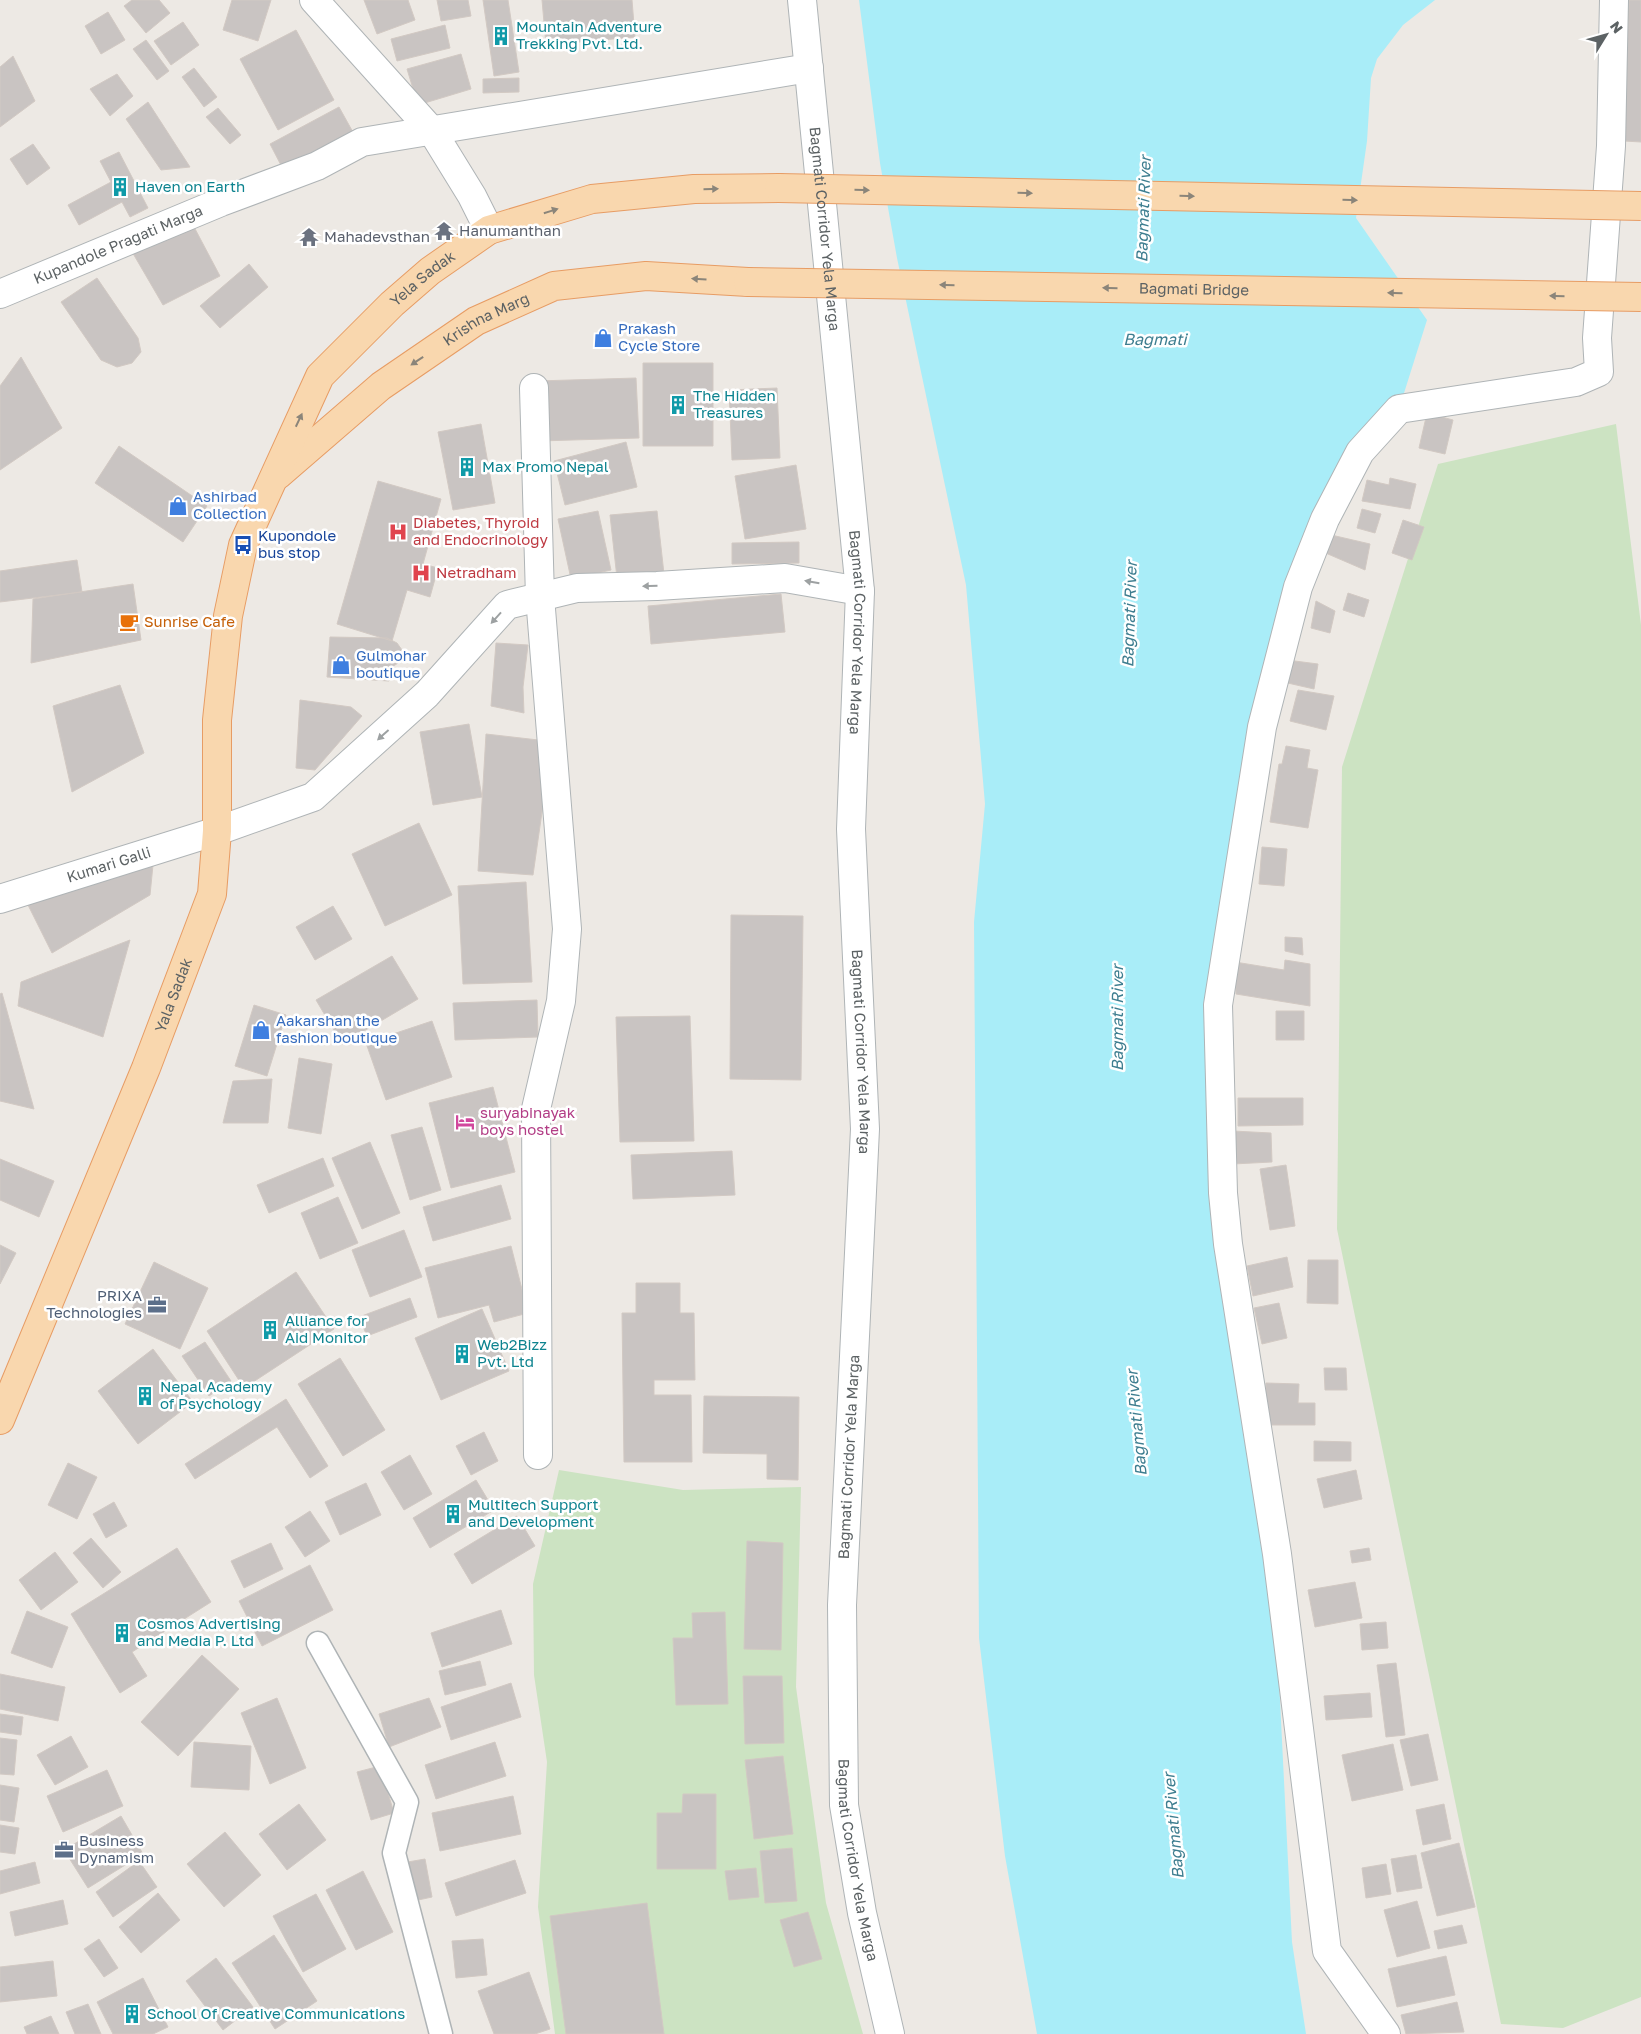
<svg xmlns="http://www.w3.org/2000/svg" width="1641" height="2034" viewBox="0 0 1641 2034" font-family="'Golos Text',sans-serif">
<rect width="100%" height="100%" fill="#ede9e4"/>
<path fill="#cce3c2" d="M1616,424l25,201v1372l-78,31 -62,-4 -164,-795 5,-462 96,-303z
M559,1470l124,20 118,-3 -5,200 30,216 37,131h-308l-17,-127 9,-145 -13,-87 -1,-91z"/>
<path fill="#a9edf8" d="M859,0h576l-32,25 -26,34 -6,19 -4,63 -11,77 71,102 -28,89 -101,178 -80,418 55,554 19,383 14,92h-269l-32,-178 -26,-218 -5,-716 11,-118 -19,-219 -69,-327 -17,-95z"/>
<path fill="#c9c4c2" stroke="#d2c9c3" d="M132,0h27l11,13 -24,20 -22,-27z
M232,0h39l-13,41 -35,-11z
M364,0h44l7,20 -38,14z
M437,0h31l3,16 -30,5z
M483,0h25l11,72 -25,4z
M542,0h90l3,37 -89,8z
M1629,0h12v142l-17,-1z
M108,12l17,28 -24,14 -16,-28z
M183,22l16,23 -28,20 -17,-24z
M445,25l5,23 -53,13 -6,-22z
M296,30l38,70 -56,30 -38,-71z
M146,40l23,31 -12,9 -24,-31z
M461,54l10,35 -53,16 -11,-36z
M13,56l22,45 -35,26v-60z
M194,68l23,29 -13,10 -22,-30z
M117,74l16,22 -23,20 -20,-27z
M519,78v14l-36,1v-14z
M148,102l42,65 -29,3 -35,-51z
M339,107l15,27 -70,37 -14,-27z
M218,108l23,27 -11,9 -24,-27z
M33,144l17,24 -23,17 -17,-26z
M119,152l29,56 -18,9 -8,-15 -43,23 -11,-20 43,-23 -11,-21z
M193,225l27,51 -57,29 -32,-55z
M249,264l19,23 -48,41 -20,-22z
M97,278l41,60 3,14 -9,11 -15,4 -16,-7 -40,-58z
M21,357l41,71 -62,42v-84z
M643,363h70v83h-70z
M636,378l3,60 -100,3 -2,-60z
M777,388l3,70 -48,2 -3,-70z
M1427,413l26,7 -8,34 -26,-6z
M481,424l14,79 -42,7 -15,-78z
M626,442l11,45 -72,18 -11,-44z
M119,446l88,60 -24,36 -88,-59z
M796,465l10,64 -61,10 -10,-63z
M1390,478l26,6 -6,25 -48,-8 5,-21 22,5z
M378,481l63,18 -18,65 15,4 -8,29 -23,-7 -15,51 -55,-17z
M1362,509l19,5 -6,19 -18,-5z
M598,511l13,59 -40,9 -13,-60z
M657,511l7,63 -47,4 -7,-63z
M1403,520l21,7 -12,33 -20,-7z
M1327,534l43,10 -5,26 -44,-19z
M799,542v21l-67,1v-21z
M77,560l5,32 -82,10v-31z
M133,584l8,56 -110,23 2,-64z
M1348,593l21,7 -5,17 -21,-7z
M781,594l4,38 -134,12 -3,-38z
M1316,601l19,10 -5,22 -19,-5z
M330,637l57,1 10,5 5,7 -1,11 -9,6 -3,14 -62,-4z
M496,643l32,2 -5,42 1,26 -33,-7z
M1287,660l31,4 -4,25 -35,-8z
M120,685l24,68 -72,39 -19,-86z
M1298,690l36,6 -8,34 -36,-9z
M300,700l51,7 11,9 -47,54 -19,-2z
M469,724l13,73 -49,8 -13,-73z
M486,734l61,7 -4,64 -10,70 -55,-4z
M1286,746l24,4 -3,18 11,2 -10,58 -38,-6 9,-58h3z
M419,823l33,72 -67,31 -33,-72z
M1262,847l25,2 -3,37 -25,-2z
M154,855l-4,40 -98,58 -24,-48z
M526,882l6,100 -69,2 -5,-98z
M333,906l19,33 -37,21 -19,-33z
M731,915l72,1 -2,164 -71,-1z
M1285,937l17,1 1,17 -18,-4z
M130,940l-27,97 -85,-31 3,-24z
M392,956l26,43 -76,45 -26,-44z
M1285,960l25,4v42l-74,-12 -1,-32 49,8z
M2,993l32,116 -34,-8v-107z
M537,1000l1,37 -83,3 -2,-37z
M254,1005l32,10 -19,61 -32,-10z
M1276,1011h28v29h-28z
M690,1016l4,125 -74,1 -4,-125z
M432,1021l20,56 -66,23 -20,-57z
M299,1058l33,6 -11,70 -33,-6z
M272,1079l-4,44h-45l10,-42z
M493,1087l22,85 -64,16 -22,-85z
M1238,1098h65v27l-65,1z
M422,1127l19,63 -31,10 -19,-65z
M1233,1131l38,2 1,29 -39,2z
M370,1142l30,71 -38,16 -30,-71z
M732,1151l3,44 -102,4 -2,-44z
M323,1158l11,28 -65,27 -12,-28z
M0,1159l54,22 -15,36 -39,-17z
M1286,1165l9,61 -25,4 -10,-61z
M501,1185l10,34 -78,22 -10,-34z
M338,1197l20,46 -38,16 -19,-46z
M404,1230l18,47 -52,20 -18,-47z
M0,1245l16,8 -16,31z
M511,1246l17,67 -34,9 -5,-17 -51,13 -13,-50z
M1287,1257l6,30 -40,9 -6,-30z
M1308,1260h30v44l-31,-1z
M154,1262l54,26 -28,61 -55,-25z
M296,1272l38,57 -90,59 -37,-57z
M636,1283h44v30h14l1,67h-41v15h37l1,67h-68l-2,-149h14z
M410,1298l7,19 -50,19 -8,-19z
M1279,1303l8,35 -25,6 -8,-36z
M482,1309l27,62 -68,29 -26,-62z
M205,1342l26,39 -22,15 -27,-40z
M153,1349l40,53 -55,42 -40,-53z
M340,1358l45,72 -42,26 -45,-72z
M1324,1368h22l1,22h-22z
M1266,1383l33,1 -1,19h17v22h-50z
M704,1396l95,1 -1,83 -31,-1v-25l-64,-1z
M286,1399l42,67 -18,12 -33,-51 -82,52 -10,-15z
M484,1432l14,29 -27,14 -15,-29z
M1314,1441l37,1v19h-37z
M410,1455l22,39 -28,16 -23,-38z
M68,1463l29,14 -20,42 -29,-14z
M1356,1470l6,29 -38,9 -7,-29z
M476,1480l18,30 -64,38 -17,-30z
M366,1483l15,32 -41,20 -15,-33z
M114,1502l13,24 -21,12 -13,-24z
M310,1511l20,30 -25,16 -20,-30z
M517,1516l18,30 -63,38 -18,-30z
M91,1538l30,34 -18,16 -30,-35z
M747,1541l36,2 -2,107 -37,-1z
M271,1543l12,26 -39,19 -13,-27z
M177,1548l34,54 -79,50 15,24 -27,17 -49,-79z
M1369,1548l2,12 -19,3 -2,-12z
M55,1552l23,30 -37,28 -22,-30z
M310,1565l23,45 -71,36 -23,-45z
M1355,1582l7,36 -47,9 -7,-37z
M501,1610l11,34 -70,23 -11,-34z
M27,1611l41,16 -16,41 -41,-15z
M725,1612l3,92 -52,1 -3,-67h20l-1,-25z
M1386,1622l2,26 -26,2 -2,-26z
M202,1655l37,34 -61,67 -37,-34z
M480,1661l6,24 -41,10 -6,-24z
M1396,1663l9,72 -19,2 -9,-72z
M0,1674l65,13 -7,34 -58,-12z
M743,1676h39l2,67 -39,1z
M511,1683l10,34 -70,23 -10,-33z
M1370,1693l2,24 -46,3 -2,-24z
M277,1698l29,70 -36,16 -29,-71z
M429,1698l12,29 -52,20 -10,-33z
M0,1714l23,3 -2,18 -21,-3z
M1428,1734l10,46 -27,6 -11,-46z
M71,1736l17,31 -33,18 -18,-30z
M0,1738l17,2 -3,35 -14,-1z
M194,1742l57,4 -2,44 -58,-3z
M495,1742l11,34 -70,23 -11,-34z
M1393,1744l10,46 -51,11 -10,-46z
M783,1756l10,78 -39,5 -9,-79z
M380,1766l14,47 -23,7 -14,-48z
M107,1770l16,36 -60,26 -16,-36z
M0,1785l19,3 -5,34 -14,-2z
M683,1794h33v75h-59v-56h25z
M513,1796l8,38 -81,17 -8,-38z
M299,1804l27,36 -39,30 -28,-36z
M1444,1804l7,35 -28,6 -7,-35z
M121,1816l22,38 -55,34 -24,-38z
M0,1825l19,3 -4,26 -15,-2z
M225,1832l36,43 -37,32 -37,-43z
M1459,1843l16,64 -38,9 -16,-63z
M792,1848l5,53 -32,2 -5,-52z
M1416,1855l6,33 -25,4 -6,-33z
M425,1859l7,38 -23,5 -7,-39z
M515,1860l11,33 -70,23 -11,-33z
M139,1861l18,26 -44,30 -17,-25z
M35,1862l5,21 -40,11v-23z
M1386,1864l5,30 -25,4 -4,-30z
M756,1868l3,29 -30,3 -4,-29z
M363,1871l30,61 -37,18 -30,-60z
M158,1893l22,27 -39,33 -22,-26z
M316,1894l30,55 -43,23 -30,-56z
M63,1900l5,24 -53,12 -5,-24z
M1417,1901l13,47 -33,9 -13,-47z
M647,1903l17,131h-98l-16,-118z
M808,1912l14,47 -28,8 -14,-47z
M1462,1925l5,18 -29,6 -4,-18z
M274,1935l43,66 -42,28 -43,-66z
M99,1939l19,29 -14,9 -20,-28z
M483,1939l4,36 -31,3 -4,-37z
M1446,1956l9,39 -58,12 -9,-38z
M216,1958l37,49 -30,23 -37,-49z
M53,1961l4,35 -57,6v-35z
M529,1972l21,57 -15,5h-41l-16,-43z
M143,1978l25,49 -15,7h-40l-16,-32z
M1457,2002l7,30 -58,2 -5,-19z
M88,2004l13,30h-26l-9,-22z
M51,2016l8,18h-32l-3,-7z"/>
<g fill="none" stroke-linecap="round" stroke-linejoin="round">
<g stroke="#afb4b6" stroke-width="25">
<path id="lane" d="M318,1643l89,159 -13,51 47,181"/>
</g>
<g stroke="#afb4b6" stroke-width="30">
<g id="street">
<path d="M314,0l118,131 40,65 17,34"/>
<path id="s1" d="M0,294l221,-92 96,-36 45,-24 447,-74"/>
<path d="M534,388l6,209 27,332 -6,72 -25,108 2,346"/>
<path id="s2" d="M0,899l217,-68 96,-34 114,-103 80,-89 70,-17 80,-2 128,-8 75,13"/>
<path d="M1386,2034l-59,-83 -50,-397 -49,-310 -5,-51 -5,-188 44,-278 36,-140 27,-68 35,-67 39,-43 177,-27 23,-10 -2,-34 14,-192 3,-146"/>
</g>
</g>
<g stroke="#afb4b6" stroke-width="30">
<g id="secondary">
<path id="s3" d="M802,0l58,591 -9,238 14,300 -23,476 2,200 18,108 28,121"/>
</g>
</g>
<g stroke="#e79c64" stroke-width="30">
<g id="primary">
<path id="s4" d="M278,475l103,-89 95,-65 78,-35 92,-10 102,6"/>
<path id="s5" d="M0,1420l146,-352 66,-174 5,-63v-111l11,-104 15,-71 77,-169 72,-72 38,-33 59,-41 103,-31 102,-10 85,-1"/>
</g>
</g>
<use href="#lane" stroke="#fff" stroke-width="22"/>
<use href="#street" stroke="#fff" stroke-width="28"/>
<use href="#secondary" stroke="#fff" stroke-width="28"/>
<use href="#primary" stroke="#f9d7ae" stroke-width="28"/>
<g stroke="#e79c64" stroke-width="30" stroke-linecap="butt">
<g id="primary-bridge">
<path d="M779,188l862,18"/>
<path id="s6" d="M748,282l893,15"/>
</g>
</g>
<use href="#primary-bridge" stroke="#f9d7ae" stroke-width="28"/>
</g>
<defs><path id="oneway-solid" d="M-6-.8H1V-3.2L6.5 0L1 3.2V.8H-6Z" transform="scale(1.25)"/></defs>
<g fill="#8b857a">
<use href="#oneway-solid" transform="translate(711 189) rotate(-1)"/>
<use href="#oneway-solid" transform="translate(862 190) rotate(1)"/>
<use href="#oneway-solid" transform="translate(1025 193) rotate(1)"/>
<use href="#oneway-solid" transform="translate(1187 196) rotate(1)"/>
<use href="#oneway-solid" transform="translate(1350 200) rotate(1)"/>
<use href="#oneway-solid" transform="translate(551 211) rotate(-17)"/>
<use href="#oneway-solid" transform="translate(699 279) rotate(-177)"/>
<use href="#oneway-solid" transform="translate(947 285) rotate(-179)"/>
<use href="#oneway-solid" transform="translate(1110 288) rotate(-179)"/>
<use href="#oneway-solid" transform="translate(1395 293) rotate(-179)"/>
<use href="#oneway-solid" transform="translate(1557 296) rotate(-179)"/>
<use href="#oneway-solid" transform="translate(417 361) rotate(146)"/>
<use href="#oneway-solid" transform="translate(299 420) rotate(-65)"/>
</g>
<g fill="#9da1a2">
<use href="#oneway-solid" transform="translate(812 582) rotate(-170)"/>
<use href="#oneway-solid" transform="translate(650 586) rotate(178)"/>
<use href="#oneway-solid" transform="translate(496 618) rotate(132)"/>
<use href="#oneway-solid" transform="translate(383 735) rotate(138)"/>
</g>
<defs>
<g id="building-bare" transform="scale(1.5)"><path d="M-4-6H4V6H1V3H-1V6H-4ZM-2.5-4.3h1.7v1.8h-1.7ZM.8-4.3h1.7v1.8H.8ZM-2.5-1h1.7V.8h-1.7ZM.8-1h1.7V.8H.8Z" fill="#0f9aa8" stroke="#fff" stroke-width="2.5" paint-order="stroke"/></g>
<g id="temple-bare" transform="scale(1.5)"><path d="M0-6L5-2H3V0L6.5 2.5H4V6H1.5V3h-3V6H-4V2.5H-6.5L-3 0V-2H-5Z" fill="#6b7280" stroke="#fff" stroke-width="2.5" paint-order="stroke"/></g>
<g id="shop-bare" transform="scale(1.5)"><path d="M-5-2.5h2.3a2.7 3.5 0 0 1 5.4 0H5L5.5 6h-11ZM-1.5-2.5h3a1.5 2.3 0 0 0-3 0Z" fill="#3f7fe0" stroke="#fff" stroke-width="2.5" paint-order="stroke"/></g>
<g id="hospital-bare" transform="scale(1.5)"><path d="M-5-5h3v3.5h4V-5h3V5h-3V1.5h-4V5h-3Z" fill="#e0444e" stroke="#fff" stroke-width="2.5" paint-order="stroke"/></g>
<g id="bus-bare" transform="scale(1.5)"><path d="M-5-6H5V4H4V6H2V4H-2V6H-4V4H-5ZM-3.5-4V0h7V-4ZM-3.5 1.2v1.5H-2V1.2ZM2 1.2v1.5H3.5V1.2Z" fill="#1a4fb4" stroke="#fff" stroke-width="2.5" paint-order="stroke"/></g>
<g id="cafe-bare" transform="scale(1.5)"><path d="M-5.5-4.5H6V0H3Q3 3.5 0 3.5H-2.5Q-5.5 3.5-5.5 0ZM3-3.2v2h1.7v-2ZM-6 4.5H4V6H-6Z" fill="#e8710a" stroke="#fff" stroke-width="2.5" paint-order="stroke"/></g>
<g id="hotel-bare" transform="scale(1.5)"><path d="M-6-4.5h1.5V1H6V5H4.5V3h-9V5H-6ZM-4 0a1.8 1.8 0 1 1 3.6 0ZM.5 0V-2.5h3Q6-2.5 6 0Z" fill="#d1479c" stroke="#fff" stroke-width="2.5" paint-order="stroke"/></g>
<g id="office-bare" transform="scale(1.5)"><path d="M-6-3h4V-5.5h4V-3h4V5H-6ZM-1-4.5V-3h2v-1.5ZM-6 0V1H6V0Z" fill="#5c6f8a" stroke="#fff" stroke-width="2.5" paint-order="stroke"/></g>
</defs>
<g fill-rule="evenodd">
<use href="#building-bare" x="501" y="36"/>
<use href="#building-bare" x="120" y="187"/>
<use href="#temple-bare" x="444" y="231"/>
<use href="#temple-bare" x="309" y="237"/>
<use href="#shop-bare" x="603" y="338"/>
<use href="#building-bare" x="678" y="405"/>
<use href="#building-bare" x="467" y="467"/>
<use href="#shop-bare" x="178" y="506"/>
<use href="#hospital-bare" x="398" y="532"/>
<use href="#bus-bare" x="243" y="545"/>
<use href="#hospital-bare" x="421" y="573"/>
<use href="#cafe-bare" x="129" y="622"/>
<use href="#shop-bare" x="341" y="665"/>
<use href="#shop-bare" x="261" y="1030"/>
<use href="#hotel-bare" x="465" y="1122"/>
<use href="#office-bare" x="157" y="1305"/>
<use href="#building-bare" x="270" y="1330"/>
<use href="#building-bare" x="462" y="1354"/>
<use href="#building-bare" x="145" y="1396"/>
<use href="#building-bare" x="453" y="1514"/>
<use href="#building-bare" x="122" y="1633"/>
<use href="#office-bare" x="64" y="1850"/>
<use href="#building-bare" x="132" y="2014"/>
</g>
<g text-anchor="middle" stroke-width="5" stroke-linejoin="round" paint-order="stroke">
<g font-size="15" fill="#0d838f" stroke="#fff" text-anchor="start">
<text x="516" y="32">Mountain Adventure<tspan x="516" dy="17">Trekking Pvt. Ltd.</tspan></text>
<text x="135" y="192">Haven on Earth</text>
<text x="693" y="401">The Hidden<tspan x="693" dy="17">Treasures</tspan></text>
<text x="482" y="472">Max Promo Nepal</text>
<text x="285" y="1326">Alliance for<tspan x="285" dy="17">Aid Monitor</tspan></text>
<text x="477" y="1350">Web2Bizz<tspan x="477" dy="17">Pvt. Ltd</tspan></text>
<text x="160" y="1392">Nepal Academy<tspan x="160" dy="17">of Psychology</tspan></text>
<text x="468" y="1510">Multitech Support<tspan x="468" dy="17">and Development</tspan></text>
<text x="137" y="1629">Cosmos Advertising<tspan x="137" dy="17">and Media P. Ltd</tspan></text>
<text x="147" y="2019">School Of Creative Communications</text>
</g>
<g font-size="15" fill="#5c6264" stroke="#fff">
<text dy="5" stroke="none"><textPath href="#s3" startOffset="230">Bagmati Corridor Yela Marga</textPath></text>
<text dy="5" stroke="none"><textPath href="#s1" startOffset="128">Kupandole Pragati Marga</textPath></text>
<text dy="5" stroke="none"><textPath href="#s5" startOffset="1246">Yela Sadak</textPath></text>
<text dy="5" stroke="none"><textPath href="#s6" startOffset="446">Bagmati Bridge</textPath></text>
<text dy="5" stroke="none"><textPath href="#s4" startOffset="261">Krishna Marg</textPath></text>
<text dy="5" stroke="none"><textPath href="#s3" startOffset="635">Bagmati Corridor Yela Marga</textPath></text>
<text dy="5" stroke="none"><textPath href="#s2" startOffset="114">Kumari Galli</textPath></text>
<text dy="5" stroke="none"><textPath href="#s5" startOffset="459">Yala Sadak</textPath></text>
<text dy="5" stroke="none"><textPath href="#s3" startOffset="1055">Bagmati Corridor Yela Marga</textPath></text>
<text transform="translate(849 1457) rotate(-87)" y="5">Bagmati Corridor Yela Marga</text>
<text dy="5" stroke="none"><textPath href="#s3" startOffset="1865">Bagmati Corridor Yela Marga</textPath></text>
</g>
<g font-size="15" fill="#5b616d" stroke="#fff" text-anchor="start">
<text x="459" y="236">Hanumanthan</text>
<text x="324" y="242">Mahadevsthan</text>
</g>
<g font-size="15" fill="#366cbe" stroke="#fff" text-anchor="start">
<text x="618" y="334">Prakash<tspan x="618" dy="17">Cycle Store</tspan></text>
<text x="193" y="502">Ashirbad<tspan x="193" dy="17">Collection</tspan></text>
<text x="356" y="661">Gulmohar<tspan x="356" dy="17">boutique</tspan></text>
<text x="276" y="1026">Aakarshan the<tspan x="276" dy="17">fashion boutique</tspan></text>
</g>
<g font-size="15" fill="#be3a42" stroke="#fff" text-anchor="start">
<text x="413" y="528">Diabetes, Thyroid<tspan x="413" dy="17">and Endocrinology</tspan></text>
<text x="436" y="578">Netradham</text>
</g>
<g font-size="15" fill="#164399" stroke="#fff" text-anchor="start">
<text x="258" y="541">Kupondole<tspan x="258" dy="17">bus stop</tspan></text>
</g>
<g font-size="15" fill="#c56008" stroke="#fff" text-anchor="start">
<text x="144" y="627">Sunrise Cafe</text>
</g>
<g font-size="15" fill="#b23c85" stroke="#fff" text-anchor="start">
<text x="480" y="1118">suryabinayak<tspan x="480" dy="17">boys hostel</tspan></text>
</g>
<g font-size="15" fill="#4e5e75" stroke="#fff" text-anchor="end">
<text x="142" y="1301">PRIXA<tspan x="142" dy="17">Technologies</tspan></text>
<text x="79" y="1846" text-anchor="start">Business<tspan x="79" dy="17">Dynamism</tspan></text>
</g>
<g font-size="16" font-style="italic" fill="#3e7e90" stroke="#fff">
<text transform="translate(1143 209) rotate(-88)" y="6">Bagmati River</text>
<text x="1155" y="345">Bagmati</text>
<text transform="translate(1129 614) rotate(-88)" y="6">Bagmati River</text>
<text transform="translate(1117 1018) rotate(-90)" y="6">Bagmati River</text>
<text transform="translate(1136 1423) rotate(-95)" y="6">Bagmati River</text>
<text transform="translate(1173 1826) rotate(-95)" y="6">Bagmati River</text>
</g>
</g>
<g transform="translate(1606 35) rotate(53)" stroke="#ffffff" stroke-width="4" paint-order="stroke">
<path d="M0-4L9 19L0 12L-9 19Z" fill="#5c6264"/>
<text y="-8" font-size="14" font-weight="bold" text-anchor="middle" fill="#5c6264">N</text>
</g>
</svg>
